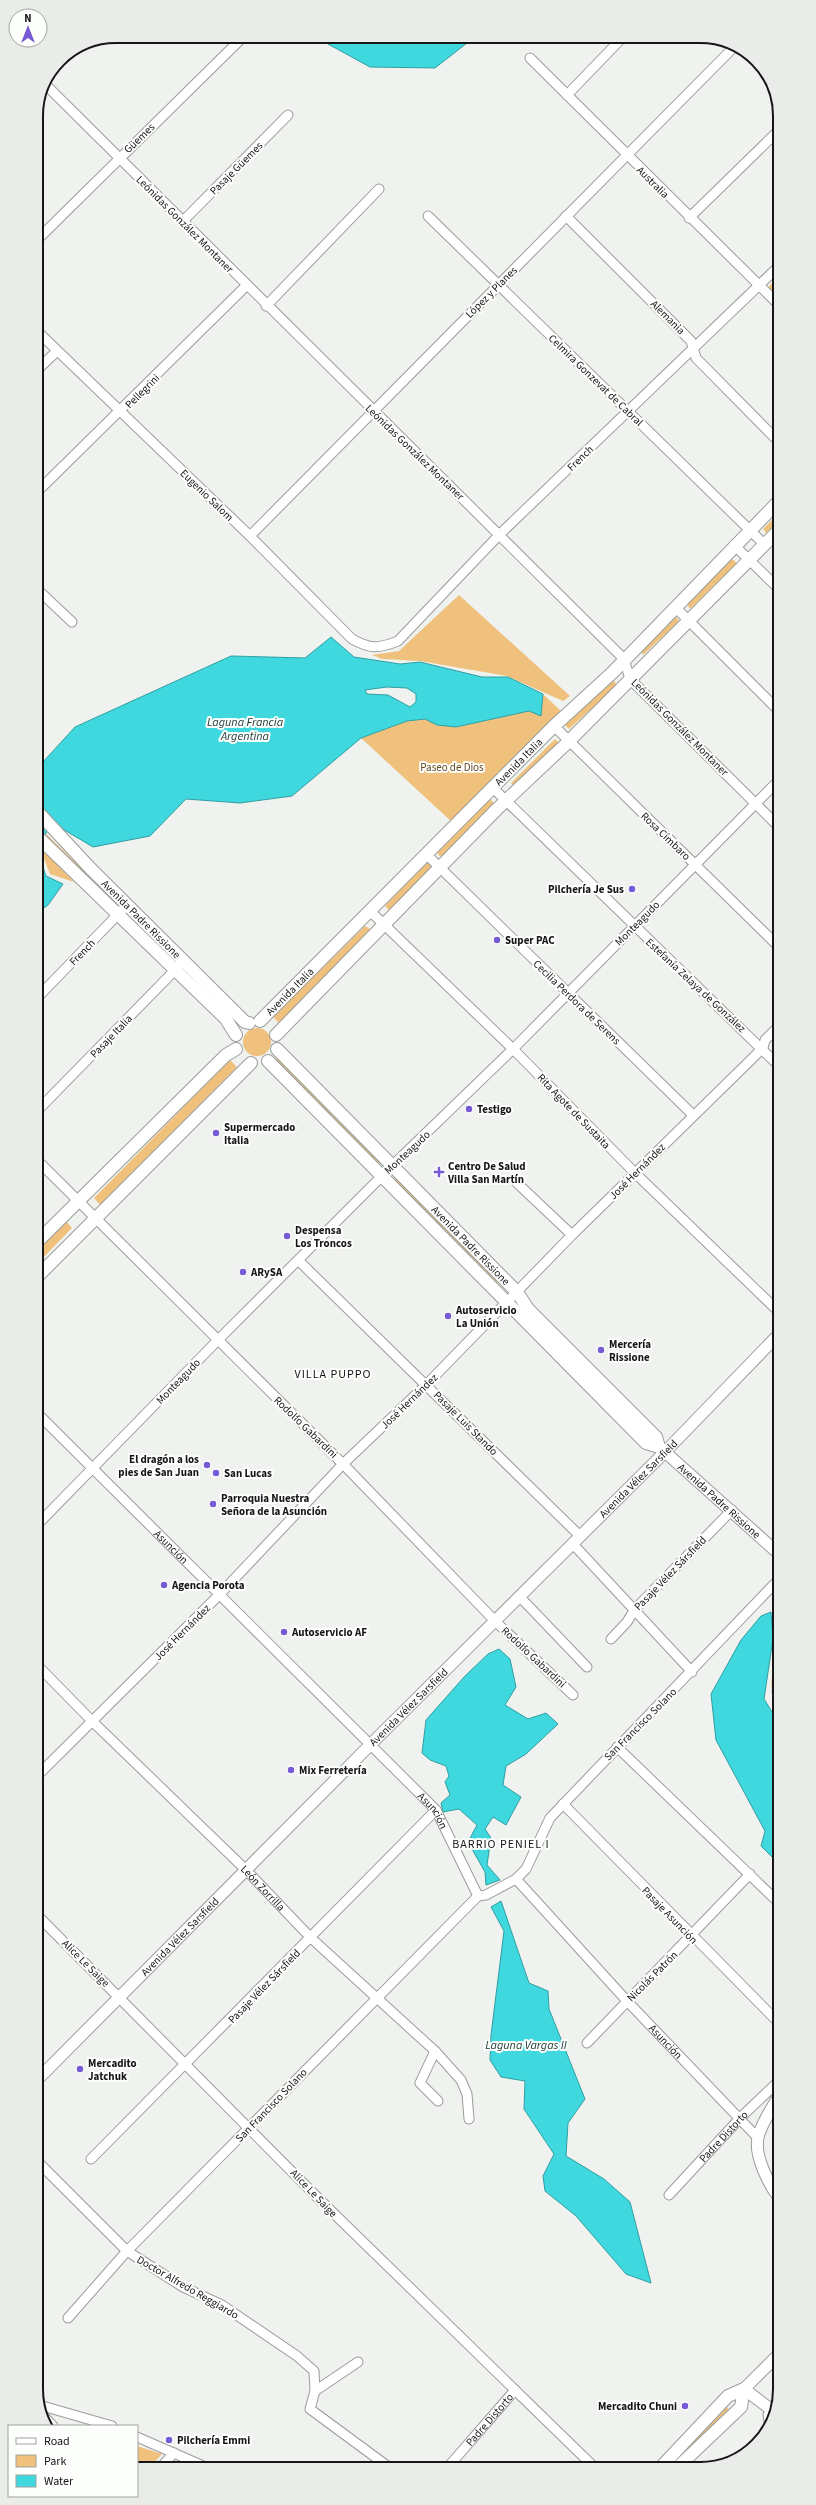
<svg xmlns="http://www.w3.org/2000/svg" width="816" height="2505" viewBox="0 0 816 2505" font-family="'Source Sans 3',sans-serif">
<rect width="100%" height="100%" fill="#eff2ee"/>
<path fill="#efc17c" d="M778,278v18l-10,-9z
M778,514v9l-12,10 -3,-4z
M732,559l5,4 -47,46 -3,-5z
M459,595l111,101 -7,5 -56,-25 -87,-15 -38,-2 -10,-4 27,-4z
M676,617l3,4 -36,34 -2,-4z
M613,680l4,5 -48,44 -4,-4z
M543,694l19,18 -109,111 -92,-85 46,-17 18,-2 12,6 19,2 73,-16 12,4z
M555,739l4,4 -45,44 -3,-4z
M490,799l5,5 -54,53 -4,-4z
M37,825l75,73 -1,2 -74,-72z
M39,846l35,36 -24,-8z
M427,862l5,5 -42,44 -5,-5z
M365,926l5,3 -89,96 -8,-8z
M243 1042a14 14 0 1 1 28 0a14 14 0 1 1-28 0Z
M277,1058l103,104 -2,2 -103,-104z
M230,1060l7,7 -137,138 -6,-7z
M398,1177l101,105 -3,3 -104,-102z
M66,1221l6,7 -35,36v-14z
M777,1608h2v71l-8,9z
M727,2407l3,4 -56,56h-7z
M137,2446l25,8 -14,15h-11z"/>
<path fill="#3ed8de" stroke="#329ea2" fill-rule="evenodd" d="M321,36h155l-41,32 -65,-1 -42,-23z
M331,637l23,20 46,7 20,-2 62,15h26l35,17 -2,22 -12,-5 -73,16 -19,-2 -12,-6 -18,2 -46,17 -69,58 -52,7 -54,-4 -36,37 -57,11 -37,-22 -4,1 -15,18v-66l5,1 1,-17 32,-35 156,-71 74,2zM387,687l20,1 9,6v8l-6,5 -22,-12 -21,-1 -2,-4z
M37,850l9,26 17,8 -15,21 -11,8z
M771,1612l2,27 -9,60 15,24v141l-18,-18 4,-15 -49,-91 -5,-46 30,-54 20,-24z
M499,1649l11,10 6,28 -11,18 23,14 18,-6 12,11 -32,30 -20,12 -3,19 18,12 -15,28 -13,-8 -8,12 6,9 -4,27 13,15 -14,5 -1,-13 -17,-30 9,-17 -18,-16 -16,3 -2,-9 9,-8 -5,-13 4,-6 -3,-10 -16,-6 -8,-7 4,-33 39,-44 23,-22z
M501,1901l28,82 19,8 1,18 36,90 -17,24 -2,33 38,23 26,23 21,81 -25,-9 -50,-58 -31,-25 -2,-15 11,-22 -30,-45 1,-28 -24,-4 -11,-17 1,-25 13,-104 -13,-24z"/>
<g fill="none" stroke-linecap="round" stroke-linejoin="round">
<g stroke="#9a9d99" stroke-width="11">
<g id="minor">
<path d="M530,58l248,246"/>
<path d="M44,83l580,576 6,20 148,147"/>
<path d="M567,95l57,-59"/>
<path d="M428,216l336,328"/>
<path d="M566,216l125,125 5,17 82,83"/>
<path d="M689,218l88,-86"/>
<path d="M183,221l105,-106"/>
<path d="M36,241l208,-205"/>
<path d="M266,306l113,-117"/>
<path d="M36,330l214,206 102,103c18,10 26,10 46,2l102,-107 278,-267"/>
<path d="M36,371l21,-20"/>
<path d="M36,493l210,-207"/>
<path d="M250,536l483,-488"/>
<path d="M734,545l44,43"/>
<path d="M37,589l35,33"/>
<path d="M676,608l102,102"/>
<path d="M554,726l224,220"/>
<path d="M493,788l285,277"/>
<path d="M426,854l267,261"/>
<path d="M370,911l143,138 122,124 144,139"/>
<path d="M37,998l90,-93"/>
<path d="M37,1111l142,-145"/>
<path d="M37,1160l306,304 152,157 78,74"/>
<path d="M517,1183l55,52"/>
<path d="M299,1261l281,275"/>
<path id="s1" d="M38,1414l398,396 42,86"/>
<path d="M38,1524l179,-183 175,-175 121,-117 265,-268"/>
<path d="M572,1543l120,129"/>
<path d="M519,1596l68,71"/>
<path d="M611,1639l16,-17 8,-13 97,-99"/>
<path id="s2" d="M38,1666l54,55 155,150 64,67 124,113 26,29 6,14 2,25"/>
<path d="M779,1702l-2,-11 2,-4"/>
<path d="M617,1747l162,156"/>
<path d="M38,1775l181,-180 124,-131 84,-80 145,-149 191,-187 2,-8 13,-13"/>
<path d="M563,1804l217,220"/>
<path id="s3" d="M516,1879l111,122 131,137"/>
<path d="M478,1896l8,-1 30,-16 10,-10 24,-51 229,-239"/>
<path d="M38,1916l283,285 273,266"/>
<path d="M587,2043l163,-169"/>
<path d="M435,2051l-15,32 18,18"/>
<path d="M91,2159l345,-349"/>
<path d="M38,2162l89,89 56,36 39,18 75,51 17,15 1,20 -5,18 80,59"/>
<path id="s4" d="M669,2195l72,-78 39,-37"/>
<path d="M68,2318l59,-67 351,-355"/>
<path d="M315,2391l43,-29"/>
<path d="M39,2405l73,21"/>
<path d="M41,2413l12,13"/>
<path d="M769,2421l-1,-6 7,-10"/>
<path d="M137,2437l71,31"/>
<path id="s5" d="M448,2467l67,-77"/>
<path d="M159,2469l15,-16"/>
</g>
</g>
<g stroke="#9a9d99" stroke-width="13">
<g id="tertiary">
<path id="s6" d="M665,1452l114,102"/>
<path id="s7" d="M38,2079l333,-335 294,-292 114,-118"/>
<path d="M780,2095c-7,10 -20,32 -22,43 -4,18 11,47 22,61"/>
<path d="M773,2411l-29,-22 36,-36"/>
</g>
</g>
<g stroke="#9a9d99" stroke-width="14">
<g id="secondary">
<path id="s8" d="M37,811l53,57 155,154 4,1"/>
<path d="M37,836l189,183 10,16"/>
<path id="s9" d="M260,1021l294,-295 58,-53 166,-171"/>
<path d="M276,1035l221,-226 68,-64 213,-214"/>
<path id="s10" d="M277,1049l240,243 11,17 128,128 3,10"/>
<path d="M268,1061l378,382 13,4 6,5"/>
<path d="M37,1242l189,-187 10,-6"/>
<path d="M37,1277l214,-214"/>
<path d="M661,2467l67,-71 16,-7"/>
<path d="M678,2467l63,-60 3,-18"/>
</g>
</g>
<use href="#minor" stroke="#fff" stroke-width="9"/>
<use href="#tertiary" stroke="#fff" stroke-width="11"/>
<use href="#secondary" stroke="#fff" stroke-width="12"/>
</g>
<g fill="#775bd5" stroke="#fdfffc" stroke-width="1.5">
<circle cx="632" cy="889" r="4"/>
<circle cx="497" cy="940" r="4"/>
<circle cx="469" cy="1109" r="4"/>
<circle cx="216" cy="1133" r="4"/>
<path d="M437 1166h4v4h4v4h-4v4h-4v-4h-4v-4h4z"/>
<circle cx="287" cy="1236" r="4"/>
<circle cx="243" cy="1272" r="4"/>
<circle cx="448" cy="1316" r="4"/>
<circle cx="601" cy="1350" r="4"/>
<circle cx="207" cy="1465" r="4"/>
<circle cx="216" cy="1473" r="4"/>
<circle cx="213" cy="1504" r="4"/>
<circle cx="164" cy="1585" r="4"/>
<circle cx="284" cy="1632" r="4"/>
<circle cx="291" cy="1770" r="4"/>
<circle cx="80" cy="2069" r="4"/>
<circle cx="685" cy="2406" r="4"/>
<circle cx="169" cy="2440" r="4"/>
</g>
<g text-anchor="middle" stroke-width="4" stroke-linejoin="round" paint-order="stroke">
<g font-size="11" fill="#151615" stroke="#fdfffc">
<text transform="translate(139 138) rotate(-44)" y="4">Güemes</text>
<text transform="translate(236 168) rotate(-45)" y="4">Pasaje Güemes</text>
<text transform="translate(653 182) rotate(45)" y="4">Australia</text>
<text transform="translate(185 224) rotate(45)" y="4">Leónidas González Montaner</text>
<text transform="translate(491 292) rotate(-45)" y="4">López y Planes</text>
<text transform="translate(668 317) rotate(45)" y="4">Alemania</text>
<text transform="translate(596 380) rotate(44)" y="4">Celmira Gonzevat de Cabral</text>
<text transform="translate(142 391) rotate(-45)" y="4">Pellegrini</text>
<text transform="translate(415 452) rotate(44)" y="4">Leónidas González Montaner</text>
<text transform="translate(580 458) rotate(-44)" y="4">French</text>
<text transform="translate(207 495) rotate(44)" y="4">Eugenio Salom</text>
<text transform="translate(680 727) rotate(45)" y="4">Leónidas González Montaner</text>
<text dy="4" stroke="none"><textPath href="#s9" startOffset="366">Avenida Italia</textPath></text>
<text transform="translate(666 836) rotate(44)" y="4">Rosa Címbaro</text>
<text dy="4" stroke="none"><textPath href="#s8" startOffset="150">Avenida Padre Rissione</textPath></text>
<text transform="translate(637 923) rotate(-45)" y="4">Monteagudo</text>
<text transform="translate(82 952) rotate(-46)" y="4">French</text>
<text transform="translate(696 985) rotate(43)" y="4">Estefanía Zelaya de González</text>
<text dy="4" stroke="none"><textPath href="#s9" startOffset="42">Avenida Italia</textPath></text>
<text transform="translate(577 1002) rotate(44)" y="4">Cecilia Perdora de Serens</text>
<text transform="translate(111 1036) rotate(-46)" y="4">Pasaje Italia</text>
<text transform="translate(574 1111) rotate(46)" y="4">Rita Agote de Sustaita</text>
<text transform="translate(407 1152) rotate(-43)" y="4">Monteagudo</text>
<text transform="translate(637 1171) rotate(-45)" y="4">José Hernández</text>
<text dy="4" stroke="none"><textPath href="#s10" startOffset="276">Avenida Padre Rissione</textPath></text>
<text transform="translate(178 1381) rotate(-46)" y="4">Monteagudo</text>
<text transform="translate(409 1401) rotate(-44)" y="4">José Hernández</text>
<text transform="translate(466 1423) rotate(45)" y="4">Pasaje Luis Stando</text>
<text transform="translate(306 1427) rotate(44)" y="4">Rodolfo Gabardini</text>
<text dy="4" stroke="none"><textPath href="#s7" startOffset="849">Avenida Vélez Sarsfield</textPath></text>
<text dy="4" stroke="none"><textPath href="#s6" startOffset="73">Avenida Padre Rissione</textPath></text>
<text dy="4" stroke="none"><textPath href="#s1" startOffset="188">Asunción</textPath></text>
<text transform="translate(670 1573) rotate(-46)" y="4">Pasaje Vélez Sársfield</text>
<text transform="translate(182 1632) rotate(-45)" y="4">José Hernández</text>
<text transform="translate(534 1657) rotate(43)" y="4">Rodolfo Gabardini</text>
<text dy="4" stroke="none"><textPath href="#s7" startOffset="525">Avenida Vélez Sarsfield</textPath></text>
<text transform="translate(640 1724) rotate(-45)" y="4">San Francisco Solano</text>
<text dy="4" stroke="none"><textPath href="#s1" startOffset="560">Asunción</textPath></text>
<text dy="4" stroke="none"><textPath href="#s2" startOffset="316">León Zorrilla</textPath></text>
<text transform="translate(670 1915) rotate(46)" y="4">Pasaje Asunción</text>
<text dy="4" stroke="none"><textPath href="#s7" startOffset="201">Avenida Vélez Sarsfield</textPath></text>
<text transform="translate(86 1963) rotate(45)" y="4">Alice Le Saige</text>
<text transform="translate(652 1976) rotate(-45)" y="4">Nicolás Patrón</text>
<text transform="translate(264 1986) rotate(-46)" y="4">Pasaje Vélez Sársfield</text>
<text dy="4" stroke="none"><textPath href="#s3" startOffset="221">Asunción</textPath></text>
<text transform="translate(271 2105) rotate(-46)" y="4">San Francisco Solano</text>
<text dy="4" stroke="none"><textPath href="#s4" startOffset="80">Padre Distorto</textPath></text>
<text transform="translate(314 2193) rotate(46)" y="4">Alice Le Saige</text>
<text transform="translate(188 2287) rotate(30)" y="4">Doctor Alfredo Reggiardo</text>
<text dy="4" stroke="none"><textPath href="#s5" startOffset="63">Padre Distorto</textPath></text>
</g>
<g font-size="11" fill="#604823" stroke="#fdfffc">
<text x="452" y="771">Paseo de Dios</text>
</g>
<g font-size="11" font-weight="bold" fill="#151615" stroke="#fdfffc" text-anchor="start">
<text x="624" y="893" text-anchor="end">Pilchería Je Sus</text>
<text x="505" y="944">Super PAC</text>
<text x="477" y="1113">Testigo</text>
<text x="224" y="1131">Supermercado<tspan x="224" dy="13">Italia</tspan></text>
<text x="448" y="1170">Centro De Salud<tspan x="448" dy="13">Villa San Martín</tspan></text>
<text x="295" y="1234">Despensa<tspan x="295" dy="13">Los Troncos</tspan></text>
<text x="251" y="1276">ARySA</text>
<text x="456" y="1314">Autoservicio<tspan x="456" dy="13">La Unión</tspan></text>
<text x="609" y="1348">Mercería<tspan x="609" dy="13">Rissione</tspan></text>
<text x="199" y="1463" text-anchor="end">El dragón a los<tspan x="199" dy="13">pies de San Juan</tspan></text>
<text x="224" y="1477">San Lucas</text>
<text x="221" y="1502">Parroquia Nuestra<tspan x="221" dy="13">Señora de la Asunción</tspan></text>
<text x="172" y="1589">Agencia Porota</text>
<text x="292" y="1636">Autoservicio AF</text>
<text x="299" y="1774">Mix Ferretería</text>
<text x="88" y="2067">Mercadito<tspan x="88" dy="13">Jatchuk</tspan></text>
<text x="677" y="2410" text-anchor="end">Mercadito Chuni</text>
<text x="177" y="2444">Pilchería Emmi</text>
</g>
<g font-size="12" font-style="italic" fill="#213a3b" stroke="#fdfffc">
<text x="245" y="726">Laguna Francia<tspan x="245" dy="14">Argentina</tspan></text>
<text x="526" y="2049">Laguna Vargas II</text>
</g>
<g font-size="12" letter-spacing="1" fill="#151615" stroke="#fdfffc">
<text x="333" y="1378">VILLA PUPPO</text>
<text x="501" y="1848">BARRIO PENIEL I</text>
</g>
</g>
<path d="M0 0H816V2505H0ZM116 43H700A73 73 0 0 1 773 116V2389A73 73 0 0 1 700 2462H116A73 73 0 0 1 43 2389V116A73 73 0 0 1 116 43Z" fill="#eaecea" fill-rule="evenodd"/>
<path fill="none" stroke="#151615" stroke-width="2" d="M116 43H700A73 73 0 0 1 773 116V2389A73 73 0 0 1 700 2462H116A73 73 0 0 1 43 2389V116A73 73 0 0 1 116 43Z"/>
<rect x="8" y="2425" width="130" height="72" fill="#fdfffc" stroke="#a0a2a0"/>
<rect x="16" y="2438" width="20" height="6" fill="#ffffff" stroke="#a0a2a0"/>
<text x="44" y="2445" font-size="12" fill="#151615">Road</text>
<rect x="16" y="2455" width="20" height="12" fill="#efc17c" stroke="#a0a2a0"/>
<text x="44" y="2465" font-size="12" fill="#151615">Park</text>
<rect x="16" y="2475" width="20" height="12" fill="#3ed8de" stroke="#a0a2a0"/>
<text x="44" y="2485" font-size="12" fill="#151615">Water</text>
<g transform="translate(28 28)"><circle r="19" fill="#fdfffc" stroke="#a0a2a0"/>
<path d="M0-3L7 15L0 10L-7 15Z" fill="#775bd5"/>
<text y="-6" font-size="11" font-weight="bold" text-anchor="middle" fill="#151615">N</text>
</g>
</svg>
